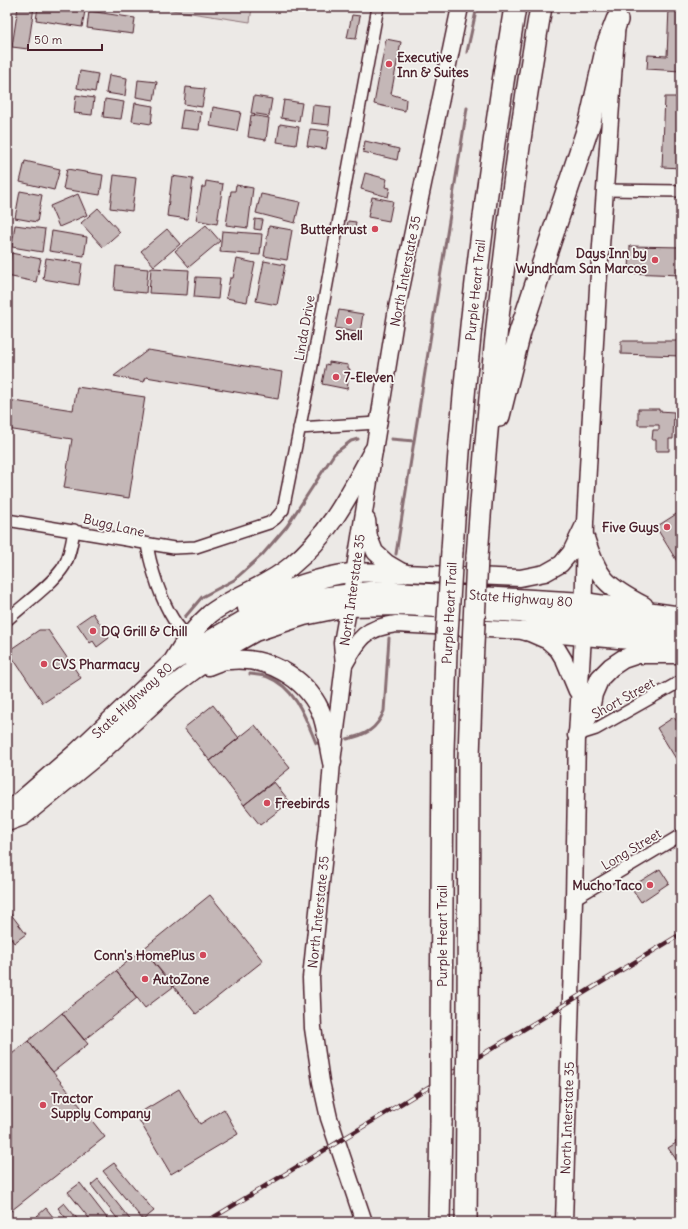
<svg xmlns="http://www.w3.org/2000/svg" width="688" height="1229" viewBox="0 0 688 1229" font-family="Delius,sans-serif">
<rect width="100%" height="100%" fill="#ece9e6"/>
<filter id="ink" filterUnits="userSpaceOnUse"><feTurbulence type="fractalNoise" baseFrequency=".025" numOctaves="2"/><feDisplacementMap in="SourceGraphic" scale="8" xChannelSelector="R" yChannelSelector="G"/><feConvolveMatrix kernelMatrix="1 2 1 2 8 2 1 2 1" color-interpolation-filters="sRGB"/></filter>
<g filter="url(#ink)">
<path fill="#d4cbca" stroke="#8f757a" d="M152,7h100l-2,15z"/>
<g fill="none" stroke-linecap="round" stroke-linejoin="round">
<path stroke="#886e73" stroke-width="3" d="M467,52l10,-45
M391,439l23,2
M396,554l71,-446
M185,617l17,-20 32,-17 28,-25 25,-29 47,-72 17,-13 7,-2
M250,674c6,1 13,1 18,3 28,11 38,42 48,66l6,1
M347,739c19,-4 30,-10 37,-28l5,-73"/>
</g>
<path fill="#c4b7b7" stroke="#4a1f2b" d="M18,7h16l-6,42 -16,-2z
M38,7h20l27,4 -3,16 -46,-7z
M669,7h12v64l-34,-2 1,-14 19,1z
M89,11l46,7 -2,16 -46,-6z
M352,15l8,1 -4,23 -9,-1z
M386,39l15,3 -10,52 15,5 -1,12 -31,-7z
M80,71l18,3 -3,18 -18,-4z
M109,75l18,3 -2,18 -19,-3z
M138,80l19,2 -3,18 -18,-3z
M186,87l19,2 -3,18 -18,-3z
M76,95l18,3 -2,17 -18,-2z
M254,96l18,3 -3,17 -18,-3z
M665,97h15l1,5v66l-19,-1z
M105,99l19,3 -3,17 -18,-2z
M284,100l18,3 -3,18 -18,-3z
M135,103l18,3 -2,18 -19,-3z
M313,105l18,2 -2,18 -18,-2z
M213,107l28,5 -4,19 -27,-5z
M183,110l18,2 -2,18 -19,-2z
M251,115l18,3 -3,22 -18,-3z
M280,124l19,3 -3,18 -19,-3z
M310,129l19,2 -3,18 -19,-3z
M365,141l34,8 -2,11 -34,-8z
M25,161l35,8 -6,21 -34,-8z
M67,169l36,6 -3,20 -37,-6z
M365,173l22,6 -2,8 5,1 -2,9 -27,-8z
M114,175l22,3 -4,33 -22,-3z
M172,176l21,3 -5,40 -21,-3z
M206,181l17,3 -6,40 -21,-4 6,-33h3z
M236,185l17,3 -5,40 -22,-3 5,-34h4z
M20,191l22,4 -5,27 -22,-4z
M78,194l9,21 -28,12 -9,-21z
M261,194l39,8 -5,21 -39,-10z
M372,197l21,4 -4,20 -21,-4z
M98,208l22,24 -17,15 -22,-24z
M255,219l8,1 -2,10 -7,-1z
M348,221l8,1 -1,7 -8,-2z
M15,225l30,4 -3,23 -30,-5z
M206,225l14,16 -31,26 -14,-16z
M269,226l23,4 -5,30 -23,-4z
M167,229l13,15 -26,22 -13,-15z
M52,231l35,6 -3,19 -35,-5z
M222,231l40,3 -2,21 -40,-3z
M630,246l51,1v28l-52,-2z
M11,253l30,6 -5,23 -29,-6z
M46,258l36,5 -3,22 -36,-6z
M237,259l18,4 -8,39 -21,-4 4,-20h3z
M264,261l21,4 -8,40 -21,-4z
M116,266l32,3 -2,24 -32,-3z
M151,268l38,2 -2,25 -38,-2z
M196,277l24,1 -2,21 -24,-2z
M339,310l24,4 -3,19 -25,-5z
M621,341h60v15l-60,-2z
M148,350l134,22 -4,27 -132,-22 -2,5 -30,-6z
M329,362l19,3v3l2,1 -3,20 -25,-5 4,-20 3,1z
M77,387l68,10 -16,101 -65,-10 8,-49 -65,-10v-29l66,10z
M638,409h21v2l15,1 -1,27h-4v12h-13v-11h-4l1,-10h6v-5h-21z
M681,511v57l-25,-41z
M93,613l16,25 -12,9 -4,-6 -3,2 -13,-19z
M39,630h9l33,48 -38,25 -35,-52z
M213,705l26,33 -29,23 -26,-33z
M674,717l7,11v39l-24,-39z
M255,725l35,43 -46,37 -34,-44z
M274,782l16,20 -30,23 -16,-20z
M660,869l9,14 -28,19 -10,-15z
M210,895l53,66 -67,53 -53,-65z
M7,909l19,25 -12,9 -7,-10z
M143,949l30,38 -28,21 -29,-37z
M116,971l21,27 -53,42 -22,-27z
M681,993v23l-4,-7 4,-3 -6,-9z
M62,1013l26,31 -35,28 -25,-31z
M28,1041l77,96 -98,77v-156z
M179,1089l21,35 24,-15 14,25 -67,40 -35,-59z
M681,1137v29l-13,-18 8,-5 -1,-2z
M114,1163l40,48 -11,9 -40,-49z
M98,1179l34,43h-12l-29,-37z
M80,1183l30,39h-18l-24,-30z
M64,1203l16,19h-11l-11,-14z
M46,1208l11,14h-16l-4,-6z"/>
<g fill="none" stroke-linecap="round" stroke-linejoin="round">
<g stroke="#4a1f2b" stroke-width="14">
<path id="street" d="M604,190l77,1
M299,428l78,-5
M7,520l167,28 22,-1 73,-24 7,-5 7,-8 28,-139 67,-364
M147,545c5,27 20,81 46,94
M7,620c16,-15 46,-36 57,-54 6,-10 8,-24 10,-36
M577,735l19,-6 85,-48
M574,899l107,-64"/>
</g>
<g stroke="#4a1f2b" stroke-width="19">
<path id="secondary" d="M367,520l2,17 6,15 12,11 17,10 116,5 25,-5 16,-9 10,-12 12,-25
M344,665c15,-26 20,-37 52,-41l129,7 23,10 10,9 6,10 13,31
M364,1222l-35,-104 -8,-36 -8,-54 -2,-50 16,-153 5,-63 12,-97 -2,-22 9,-50 46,-285 63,-301
M564,1222l10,-323 3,-164 6,-100 2,-113 13,-234 20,-281"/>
</g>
<g stroke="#4a1f2b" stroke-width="21">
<path id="primary" d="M585,538c13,41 21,48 59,68
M247,608c33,-17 67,-31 104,-35 17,-1 35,0 53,0
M525,631l140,12h16
M173,661c10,-17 21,-33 37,-47 25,-19 56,-27 81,-48 39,-32 58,-71 82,-115
M208,666c7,-3 14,-6 21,-6 37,-4 75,16 91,50 7,15 8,36 12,52
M577,735l12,-20 4,-21 7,-16 11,-11 12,-8 15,-5h41
M7,816l9,-11 61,-53 94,-89 71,-42 49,-18 29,-6 57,-7 207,12 97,14
M7,822l16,-6 72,-59 74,-68 25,-19 31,-21 30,-17 49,-16 43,-9 58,-1 145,9 131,17"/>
</g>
<g stroke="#4a1f2b" stroke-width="24">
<path id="highway" d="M499,416l21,-84 70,-210 17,-76 10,-26
M452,551c11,-183 33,-364 63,-544
M477,557c13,-184 32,-368 64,-550
M468,1025l1,-268 3,-90
M441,1042l2,-291 3,-100
M439,1222l2,-100
M466,1222l1,-117"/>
</g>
<use href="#street" stroke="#f6f6f2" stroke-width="11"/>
<use href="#secondary" stroke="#f6f6f2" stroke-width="16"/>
<use href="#primary" stroke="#f6f6f2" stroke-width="18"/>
<use href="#highway" stroke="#f6f6f2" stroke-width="21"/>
<g stroke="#4a1f2b" stroke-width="4.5">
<path id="rail" d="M206,1222l475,-288"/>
</g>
<use href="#rail" stroke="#f6f6f2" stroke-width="3" stroke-dasharray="9" stroke-linecap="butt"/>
<g stroke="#4a1f2b" stroke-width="24" stroke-linecap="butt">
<path id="highway-bridge" d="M446,651l6,-100
M472,667l5,-110
M441,1042v80
M467,1105l1,-80"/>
</g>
<use href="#highway-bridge" stroke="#f6f6f2" stroke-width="21"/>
</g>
</g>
<g fill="#d1495b" stroke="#f6f6f2" stroke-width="1.5">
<circle cx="389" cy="64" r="4"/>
<circle cx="375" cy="229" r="4"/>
<circle cx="655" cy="260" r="4"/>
<circle cx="349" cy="321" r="4"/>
<circle cx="336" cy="377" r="4"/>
<circle cx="667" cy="527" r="4"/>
<circle cx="93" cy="631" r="4"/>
<circle cx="44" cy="664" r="4"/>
<circle cx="267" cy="803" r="4"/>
<circle cx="650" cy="885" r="4"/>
<circle cx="203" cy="955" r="4"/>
<circle cx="145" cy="979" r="4"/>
<circle cx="43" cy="1105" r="4"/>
</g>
<g text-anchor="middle" stroke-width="3.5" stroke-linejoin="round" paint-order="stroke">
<g font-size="13" font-weight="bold" fill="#4a1f2b" stroke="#f6f6f2" text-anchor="start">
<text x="397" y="62">Executive<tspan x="397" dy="15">Inn &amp; Suites</tspan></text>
<text x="367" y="234" text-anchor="end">Butterkrust</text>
<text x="647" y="258" text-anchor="end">Days Inn by<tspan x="647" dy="15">Wyndham San Marcos</tspan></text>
<text x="349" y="340" text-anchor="middle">Shell</text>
<text x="344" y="382">7-Eleven</text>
<text x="659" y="532" text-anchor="end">Five Guys</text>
<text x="101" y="636">DQ Grill &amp; Chill</text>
<text x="52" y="669">CVS Pharmacy</text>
<text x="275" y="808">Freebirds</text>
<text x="642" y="890" text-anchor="end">Mucho Taco</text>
<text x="195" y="960" text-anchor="end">Conn's HomePlus</text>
<text x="153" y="984">AutoZone</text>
<text x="51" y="1103">Tractor<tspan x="51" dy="15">Supply Company</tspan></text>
</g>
<g font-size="13" fill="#4a1f2b" stroke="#f6f6f2">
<text transform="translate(405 271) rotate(-79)" y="5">North Interstate 35</text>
<text transform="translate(475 290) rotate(-84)" y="5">Purple Heart Trail</text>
<text transform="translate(304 328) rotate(-80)" y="5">Linda Drive</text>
<text transform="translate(114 525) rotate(13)" y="5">Bugg Lane</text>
<text transform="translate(352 590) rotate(-82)" y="5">North Interstate 35</text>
<text transform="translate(521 598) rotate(4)" y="5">State Highway 80</text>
<text transform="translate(449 613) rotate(-87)" y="5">Purple Heart Trail</text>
<text transform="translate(623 698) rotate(-29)" y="5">Short Street</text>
<text transform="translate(132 700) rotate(-43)" y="5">State Highway 80</text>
<text transform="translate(631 849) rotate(-31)" y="5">Long Street</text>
<text transform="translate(318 912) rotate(-84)" y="5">North Interstate 35</text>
<text transform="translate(442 936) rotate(-90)" y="5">Purple Heart Trail</text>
<text transform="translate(567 1118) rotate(-88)" y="5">North Interstate 35</text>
</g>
</g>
<rect width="688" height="1229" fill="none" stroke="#f6f6f2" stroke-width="24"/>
<rect x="12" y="12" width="664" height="1205" fill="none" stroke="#4a1f2b" stroke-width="1.5" filter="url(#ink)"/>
<path d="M28 44v6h74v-6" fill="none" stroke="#4a1f2b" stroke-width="2"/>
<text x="34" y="44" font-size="12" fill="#4a1f2b" stroke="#f6f6f2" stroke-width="3" paint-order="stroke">50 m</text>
</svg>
